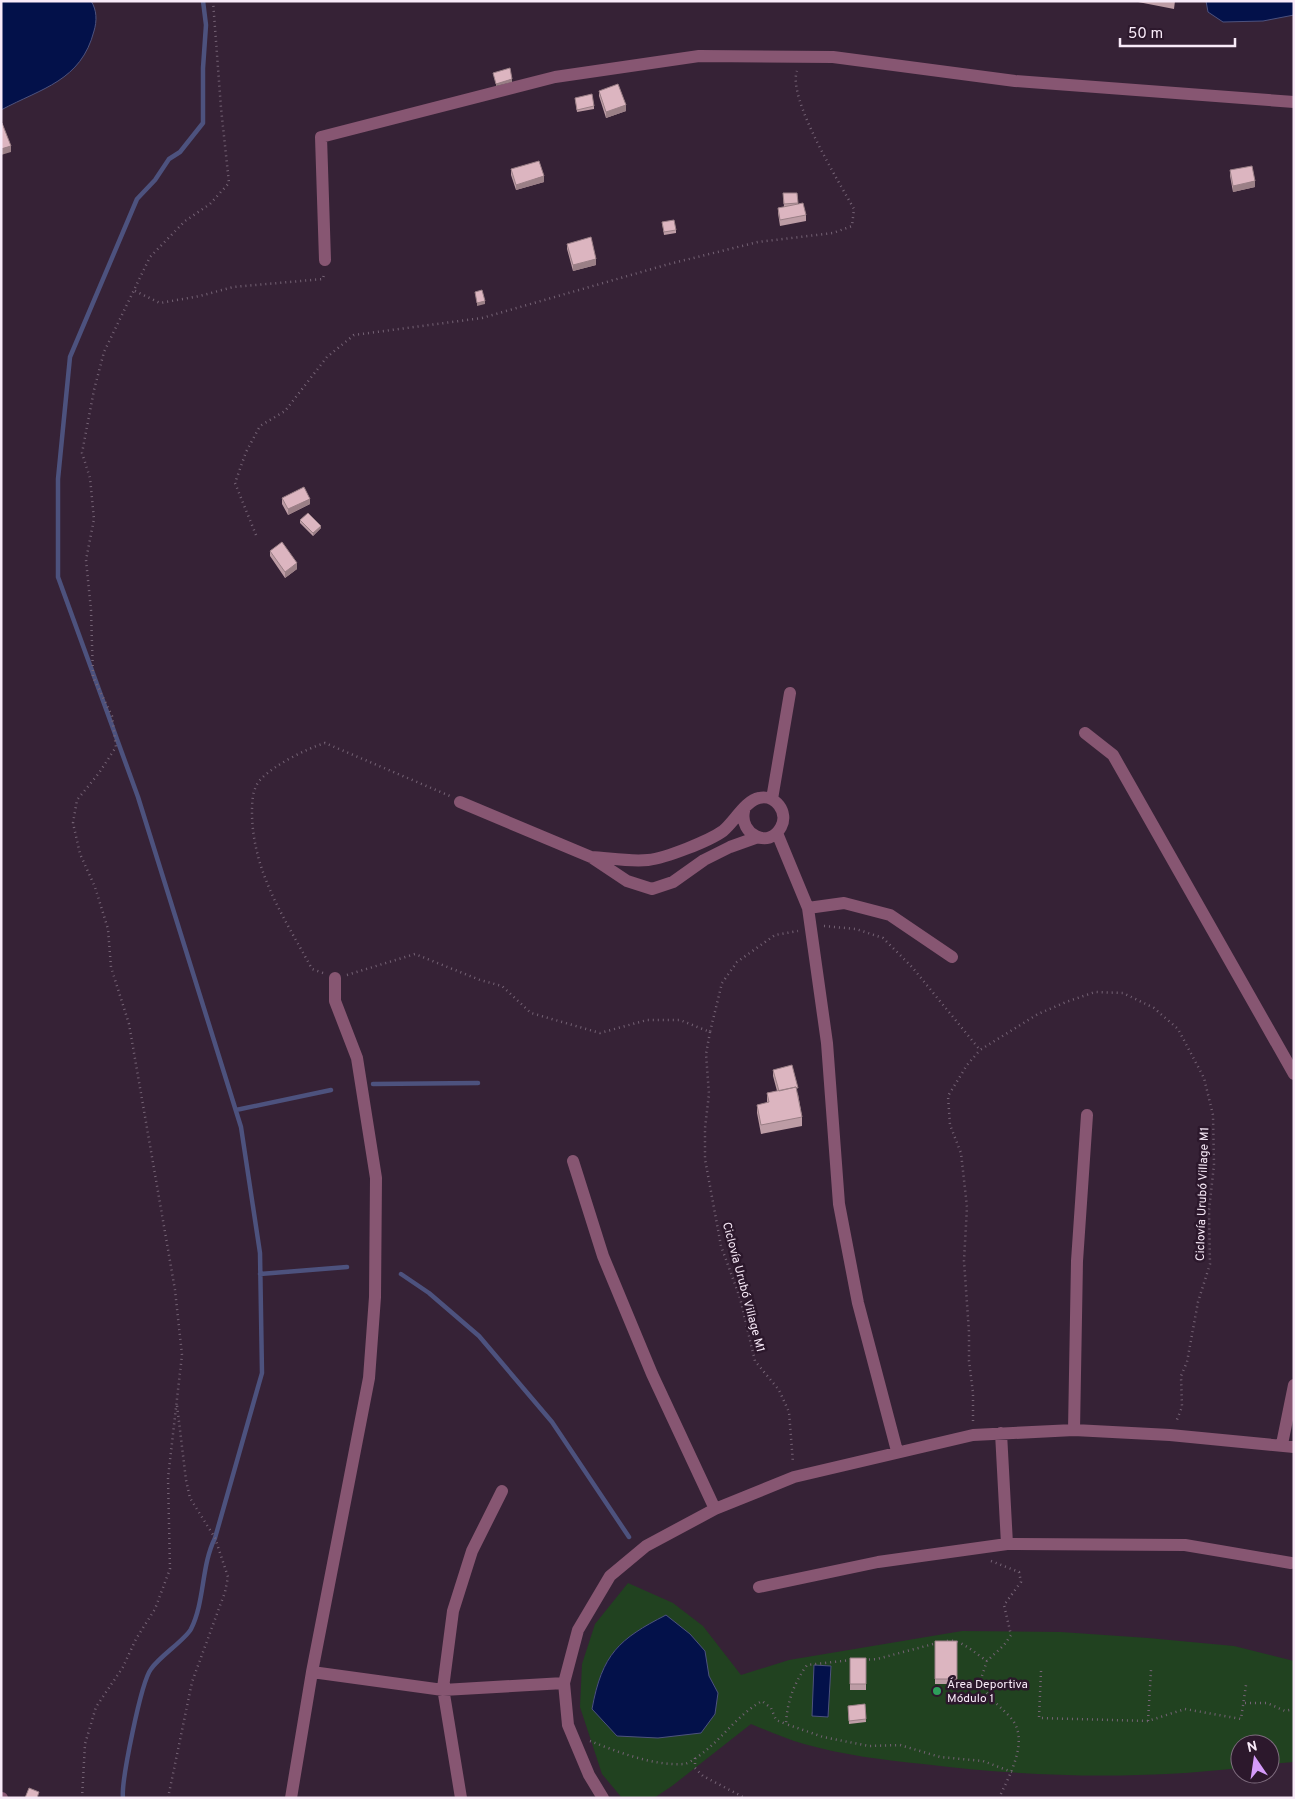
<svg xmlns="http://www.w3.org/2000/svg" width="1295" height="1799" viewBox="0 0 1295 1799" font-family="Overpass,sans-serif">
<rect width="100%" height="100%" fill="#362236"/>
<path fill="#214220" d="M628,1583l45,20 30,23 38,49 48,-15 173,-29 99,1 87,6 86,8 60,15v101l-24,2v-20h-30v24c-106,12 -211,9 -317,-4 -40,-4 -80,-9 -119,-20 -18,-5 -36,-13 -53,-20l-79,62 -18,12h-32l-20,-24 -22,-67 2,-43 13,-40z"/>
<path fill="#03114a" stroke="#4d527e" d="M1,1h90c6,9 6,20 3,30 -13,50 -52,57 -93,79z
M1206,1h88v14l-31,6 -40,1 -15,-10z
M666,1615l24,19 15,17 4,25 9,17 -3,21 -14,19 -43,5 -41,-2 -25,-27c10,-55 27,-70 74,-94z
M814,1665l17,1 -3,51 -16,-1z"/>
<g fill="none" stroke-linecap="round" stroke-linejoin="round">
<path stroke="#4d527e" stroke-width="4.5" d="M373,1084l105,-1
M236,1110l95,-20
M260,1274l87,-7
M401,1274l28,19 50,43 73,86 77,115
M123,1798c-2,-16 18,-116 28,-129 9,-13 34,-29 40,-40 14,-28 10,-63 24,-91l47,-165 -2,-120 -19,-126 -103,-330 -80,-220v-98l12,-122 67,-158 18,-19 14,-21 11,-7 23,-29v-55l3,-43 -3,-24"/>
<path stroke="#756375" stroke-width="2.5" stroke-dasharray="1 4" stroke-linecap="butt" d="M135,291l25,12 40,-7 33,-9 90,-8 1,-5
M256,535l-21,-52 11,-31 14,-26 25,-15 42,-54 27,-22 128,-17 187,-54 89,-22 75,-9 19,-7 2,-17c-15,-27 -67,-111 -57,-138
M824,926l32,3 27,9 29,29 68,83 58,-36 28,-12 29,-10 28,1 31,15 24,21 26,49 9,37 1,50 -5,45 1,54 -12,38 -11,60 -6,14 1,31 -6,15
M323,973l-11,-4c-27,-50 -59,-96 -60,-155 0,-12 0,-27 10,-36 14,-14 44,-29 63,-35l125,53
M347,975l68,-21 65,26 22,6 29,27 69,20 47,-13h33l30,12 12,-49 15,-21 38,-27 23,-4
M710,1032l-4,22 3,40 -4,34v31l16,87 19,52 15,63 24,29 10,22 4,51
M973,1421v-28l-4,-32v-29l-5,-71 3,-54 -6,-54 -11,-28 -2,-29 19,-31 13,-15
M991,1561l28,11 2,10 -17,23 7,30 -7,10 -17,16 -7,21c8,16 19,23 30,35 21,22 -1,59 -11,81
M947,1641c13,-3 29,13 40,20
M851,1660l-44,5c-13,18 -20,37 -21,59l37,13 46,9 31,-1 40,12 43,4 29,11
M864,1660l13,-1 60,-16
M1041,1671l-2,47 109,3 37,-12 56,10 5,-34
M1245,1703h22l18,8 9,-2
M1148,1721l3,-51
M590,1741c28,11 63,25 94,23 6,-1 15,-8 20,-12 20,-16 35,-38 58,-51l9,7 5,12 10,4
M695,1758v10l8,8 42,22
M82,1798l3,-54 11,-37 27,-40 13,-28 19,-30 15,-40 -2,-91 14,-123 -7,-65 -46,-266 -18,-57 -3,-38 -13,-42 -15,-33 -7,-31 4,-23 22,-27 17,-26 -4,-31 -19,-39 -2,-67 -5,-50 8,-41 -4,-41 -8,-25 12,-63 10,-38 46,-95 35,-36 25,-17 19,-21 -8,-75 -8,-107
M168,1798l24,-116 33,-90 3,-15 -13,-39 -25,-40 -4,-18 -9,-75"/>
<path stroke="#875672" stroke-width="12" d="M325,260l-4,-123 234,-60 144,-21 134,1 182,24 279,21
M1085,733l28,22 181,319
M772,799l18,-106
M460,802l131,55 36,24 25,8 21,-7 31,-22 26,-13 28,-10
M777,833l31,75 19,135 12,161 19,99 39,148
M591,857c18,1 39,5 57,3 18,-2 61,-19 75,-29 11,-9 23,-31 36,-33 16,-4 30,14 22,29 -12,23 -42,7 -37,-16
M808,908l36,-5 46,12 62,42
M573,1161l30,95 49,118 63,135
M1074,1430l3,-169 10,-146
M1001,1433l6,111
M1282,1444l12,-59
M759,1587l119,-25 129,-18 178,1 106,18
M312,1672l131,18 121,-7
M1,1798h1
M291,1798l21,-126 57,-294 6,-81 1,-119 -19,-120 -22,-57v-23
M461,1798l-18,-110 10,-77 19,-60 30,-60
M603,1798l-14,-23 -21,-50 -4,-42 14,-53 32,-54 36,-30 69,-37 79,-32 179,-42 101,-5 96,5 124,12"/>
</g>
<path fill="#bd9ca5" d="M1133,1h42l-1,8z
M599,91l27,20 -20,7 -7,-22z
M575,98l19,8v3l-17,3z
M511,169l33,13 -28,8 -5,-15z
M1230,170l25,17 -22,5 -3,-16z
M783,193h14l1,11 8,11v6l-26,5 -2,-13v-5l6,-1z
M662,222l14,8v3l-12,2z
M567,244l29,21 -23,6 -6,-22z
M282,498l28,6 -22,11 -6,-11z
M300,520l21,8 -8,8 -13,-13z
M270,551l27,18 -12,9 -15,-22z
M773,1070l25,24 4,23v9l-41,8 -4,-21v-8l10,-2v-10l10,-2 -4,-15z
M935,1641h22v43h-22z
M866,1658v32h-16v-6z
M865,1704l1,18 -17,2 -1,-18z"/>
<path fill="#9a7f86" d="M512,79v3l-16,4v-2z
M626,105v6l-20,7v-6z
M11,146v6l-10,3v-6z
M544,176v6l-28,8v-5z
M1255,181v6l-22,5v-6z
M596,259v6l-23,6v-6z
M485,301v3l-8,2v-3z
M310,499v5l-22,11v-6z
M321,526v2l-8,8v-3z
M297,563v6l-12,9v-6z"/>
<path fill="#dcb5c0" stroke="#9a7f86" d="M510,68l2,11 -16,5 -3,-11z
M618,84l8,21 -20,7 -7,-21z
M592,94l2,12 -17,4 -2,-12z
M1,123h1l9,23 -10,3z
M539,161l5,15 -28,9 -5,-16z
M1252,166l3,15 -22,5 -3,-16z
M783,193h14l1,10 -14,1z
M803,203l3,12 -26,5 -2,-12z
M674,220l2,10 -12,2 -2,-10z
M591,237l5,22 -23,6 -6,-21z
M482,290l3,11 -8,2 -2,-11z
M304,487l6,12 -22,10 -6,-11z
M308,513l13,13 -8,7 -13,-13z
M282,542l15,21 -12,9 -15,-21z
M792,1065l6,23h-1l-1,-1 -17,4 -6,-21z
M796,1087l6,30 -41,8 -4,-20 12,-3 -2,-9z
M935,1641h22v38h-22z
M850,1658h16v26h-16z
M865,1704l1,15 -17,2 -1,-15z
M29,1788l10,4 -2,6h-12z"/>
<circle fill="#2e9e5b" stroke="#2c182c" stroke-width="2" cx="937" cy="1691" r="5"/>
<g text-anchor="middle" stroke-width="5" stroke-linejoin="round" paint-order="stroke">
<g font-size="12" fill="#f9ebf9" stroke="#2c182c">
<text transform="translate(1202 1194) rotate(-88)" y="4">Ciclovía Urubó Village M1</text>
<text transform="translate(744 1287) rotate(75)" y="4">Ciclovía Urubó Village M1</text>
</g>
<g font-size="12" fill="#f9ebf9" stroke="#2c182c" text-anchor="start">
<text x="947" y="1688">Área Deportiva<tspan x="947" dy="14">Módulo 1</tspan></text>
</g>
</g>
<rect width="1295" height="1799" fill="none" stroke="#f9ebf9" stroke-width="5"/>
<g transform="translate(1255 1759) rotate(347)"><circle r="24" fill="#2c182c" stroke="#7e6c7e"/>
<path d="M0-4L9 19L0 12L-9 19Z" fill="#d59bfa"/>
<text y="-8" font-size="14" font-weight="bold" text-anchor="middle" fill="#f9ebf9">N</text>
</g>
<path d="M1120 38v8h115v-8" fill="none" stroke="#f9ebf9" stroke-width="2.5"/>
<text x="1128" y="38" font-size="15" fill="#f9ebf9" stroke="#2c182c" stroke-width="4" paint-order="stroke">50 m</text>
</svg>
